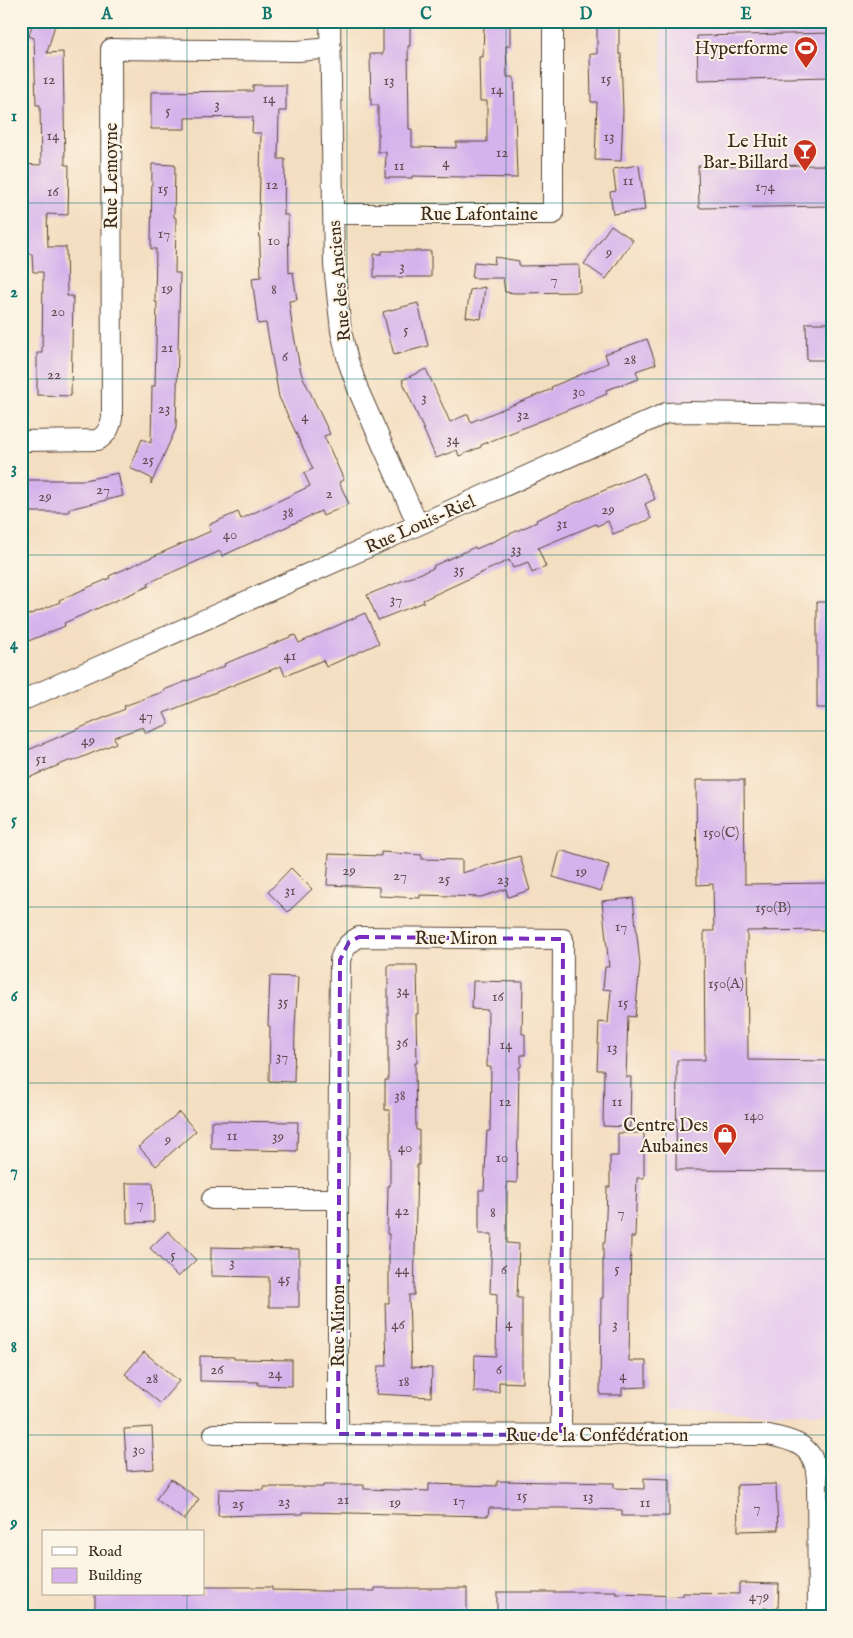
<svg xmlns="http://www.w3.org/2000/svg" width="853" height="1638" viewBox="0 0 853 1638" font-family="'IM FELL English',serif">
<rect width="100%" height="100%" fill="#fcf5e5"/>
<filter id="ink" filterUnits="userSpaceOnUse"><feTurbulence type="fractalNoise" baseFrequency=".02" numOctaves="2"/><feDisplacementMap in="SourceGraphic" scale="10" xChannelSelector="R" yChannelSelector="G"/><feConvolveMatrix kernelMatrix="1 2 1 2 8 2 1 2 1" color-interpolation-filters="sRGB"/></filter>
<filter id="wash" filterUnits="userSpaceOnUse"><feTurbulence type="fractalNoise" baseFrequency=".0096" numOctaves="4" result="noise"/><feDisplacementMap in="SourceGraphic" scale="20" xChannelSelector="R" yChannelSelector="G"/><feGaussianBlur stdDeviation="1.12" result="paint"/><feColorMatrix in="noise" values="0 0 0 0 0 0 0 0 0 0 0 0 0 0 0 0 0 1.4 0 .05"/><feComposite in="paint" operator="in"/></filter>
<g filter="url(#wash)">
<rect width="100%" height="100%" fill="#f4dec1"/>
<path fill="#e9d1ed" d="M661,21h171v394l-166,-2 1,-17z
M665,1053l167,1v359l-166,-3z"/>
<g id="blocks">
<path fill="#d5b2ec" d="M33,21h23l-9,32 16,-1 2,113h4l-1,50 -21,-1 1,33h18l1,49h6l-2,100 -34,-1v-42h5l1,-81h-10l-1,-18h-8l2,-73h-5v-17l20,1 -1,-60h-4l-2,-67 -5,-2z
M383,21h27v25h-2l1,83h3v18l44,1v-6h31v-41h-7l-1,-44h4l1,-36h26v25h-4l1,31h7l3,101 -105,-2v2h-27l1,-26h-8v-47h-7l-1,-51h13z
M597,21h22v33h2l2,57 -2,50 -26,-1 2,-58h-6l-1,-48h7z
M832,33v44l-134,3 -1,-44z
M253,85h33v26h-7l-1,48h7l-1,56h4l1,58 4,-1 4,28 -8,1 3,24 9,48 29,61 -6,2 20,44 -5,2 10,22 -26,12 -2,-5 -99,45 -2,-5 -72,32 1,3 -85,37 1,3 -44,18v-26l39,-16 -1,-2 51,-22 -1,-2 102,-45 -3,-6 30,-13 3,7 69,-33 -6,-13 9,-4 -34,-72 -13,-74 -8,1 -6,-46 9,-1 -2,-61 2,-83h-9l1,-16 -68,1v11h-34v-37l102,-1z
M152,164l23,1 -1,52 2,1 -1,55h5l-4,155 -25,56v-6l-21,-10 12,-29 9,4 1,-57h3l2,-84h-2l1,-53h-5z
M639,165l6,45 -32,4 -3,-22 6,-1 -3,-22z
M832,165v41l-133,2 -1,-42z
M611,225l22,15 -27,39 -22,-15z
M382,251h49v26h-57v-23h8z
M495,257l24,4v5l60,-1 1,27 -65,1 -10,-1 -2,-14h-31l2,-16 20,2z
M485,287l-4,32 -15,-2 4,-27z
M418,303l10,43 -34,9 -11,-43z
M806,323h26v37h-25z
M647,339l9,25 -20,7 3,8 -33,11 1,4 -126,51v2l-22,9 -2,-6 -21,8 -34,-78 24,-11 24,53 18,-8 3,8 81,-33 -1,-2 57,-24 -3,-9z
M118,473l5,23 -54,13v3h-48v-32h64z
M644,473l11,26 -10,5 6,15 -38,15 -5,-13 -11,5 -1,-2 -58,24 8,19 -14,6 -4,-11 -15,6 -4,-8 -86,40 1,2 -46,18 -11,-25 67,-27 -1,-2 42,-19 1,2 61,-27 -1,-2z
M817,602h15v106h-15z
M365,613l14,30 -53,24 -3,-7 -38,16 -4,-10 -117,47 5,11 -23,9 -3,-6 -29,10 2,6 -45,19v-2l-50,21v-28l104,-44 -1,-3 41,-15 -1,-1 61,-24 -1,-2 71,-29 4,8z
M696,780h48l1,104 87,-1v47l-85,1 1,129 84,1v110l-156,-1 1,-110h28l-1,-129h10l-1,-47 -16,1z
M560,850l49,15 -8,26 -48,-14z
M381,852l41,3v4l40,1v13l58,-17 10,34 -22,7 -2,-8 -25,8 -61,-2v3l-41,-2v-9l-52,-2 2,-31 52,2z
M291,868l21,21 -24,23 -20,-20z
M633,898l7,66 -5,53 -7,-1 -2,61h5l-1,50 -27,-1 1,-56h-7l2,-48 9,1 3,-33 -8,-1 2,-22h4l-7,-66z
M388,965h29l1,49h-2l1,49h-2l1,67h3v35h-2l-3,130h-5l2,72 21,1 -1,29 -55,-3 2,-28h9l-2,-63h4v-69h-2l1,-48h2v-76h-5v-30h3z
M270,976l28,1 -3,50 -1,55 -25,-1 1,-55h-2z
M473,981l50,1 -1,52h3v21h-4v12h-2l-2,116 -10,-1v61l12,1 -2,54h5v85l-23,-1v10h-25l1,-37 21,1 1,-62 -7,-1 2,-59h-13v-44h5l3,-59h3l1,-64h-4l1,-57 -16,-1z
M179,1112l17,19 -40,35 -17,-19z
M211,1121l87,1 -1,29 -86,-2z
M618,1133h26v45h-7l-2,59h-4l-2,124h17v26l-24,1v7h-22l1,-97h2v-55h2l2,-56h3v-31h8z
M126,1183h27l1,39 -27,1z
M168,1231l28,29 -18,17 -28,-29z
M211,1247l88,2v58h-30v-30l-58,-1z
M144,1352l35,29 -19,22 -35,-29z
M200,1356l34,1v2l58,1v26l-34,-1v-3l-58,-1z
M152,1427l2,42 -27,2 -3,-42z
M644,1478l25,1v37h-47v-6l-58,-2h-75l-1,8 -185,-4v2l-85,2 1,-27 45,1v-3h59v-2h41v4l65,2v-7l68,2v-5l117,2v5l30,1z
M171,1479l28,20 -15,21 -28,-21z
M776,1484l2,46 -40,1 -1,-46z
M739,1583l40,1 -1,25 -14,-1 -1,9h-266v-25h119v2l67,2v-3l56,1z
M204,1587h68v3l49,1h54v-3h92v29h-372v-23h109z"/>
</g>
</g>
<g filter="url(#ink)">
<use href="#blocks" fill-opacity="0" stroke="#574536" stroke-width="1"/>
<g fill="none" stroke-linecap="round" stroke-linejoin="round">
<g stroke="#574536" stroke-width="22">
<path id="minor" d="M330,21l4,244 7,66 7,30 11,31 59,133
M333,214h220v-193
M21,441l77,-1c9,-6 12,-12 14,-22l-1,-369 187,2 33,-3
M21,701l397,-176 248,-112 23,-1 143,2
M212,1199h126
M214,1434l555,1c18,4 39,8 45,28 2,4 2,10 3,16l1,138
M338,1434v-235l2,-239c4,-12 8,-17 19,-23l204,2 -2,496"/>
</g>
<use href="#minor" stroke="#fff" stroke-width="20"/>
</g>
</g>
<path fill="none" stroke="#7b2cbf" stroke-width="4" stroke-dasharray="10 6" stroke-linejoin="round" d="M359,937l204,2 -2,496 -223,-1 2,-474 9,-18z"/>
<path fill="none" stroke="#0f766e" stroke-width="1" stroke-opacity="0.55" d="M187,21v1511M347,21v1596M506,21v1596M666,21v1596M21,203h811M21,379h811M21,555h811M21,731h811M21,907h811M21,1083h811M21,1259h811M21,1435h811M187,1594v23"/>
<defs>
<g id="stadium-pin" transform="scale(1.25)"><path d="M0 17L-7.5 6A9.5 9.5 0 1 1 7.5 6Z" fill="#c8321e" stroke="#fcf5e5"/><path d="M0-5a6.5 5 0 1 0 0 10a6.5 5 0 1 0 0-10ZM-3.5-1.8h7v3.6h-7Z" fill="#fff"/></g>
<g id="bar-pin" transform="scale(1.25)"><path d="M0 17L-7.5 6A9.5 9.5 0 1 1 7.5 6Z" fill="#c8321e" stroke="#fcf5e5"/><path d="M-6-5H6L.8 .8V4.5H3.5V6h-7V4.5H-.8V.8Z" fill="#fff"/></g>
<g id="shop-pin" transform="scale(1.25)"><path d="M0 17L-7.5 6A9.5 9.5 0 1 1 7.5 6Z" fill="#c8321e" stroke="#fcf5e5"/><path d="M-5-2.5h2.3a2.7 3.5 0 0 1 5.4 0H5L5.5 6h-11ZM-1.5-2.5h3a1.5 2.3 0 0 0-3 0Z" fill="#fff"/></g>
</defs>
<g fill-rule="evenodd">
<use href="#stadium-pin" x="806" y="48"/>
<use href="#bar-pin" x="805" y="151"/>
<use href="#shop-pin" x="725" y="1135"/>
</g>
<g text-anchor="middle" stroke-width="4" stroke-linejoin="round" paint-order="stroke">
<g font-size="15" fill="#624c52">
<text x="606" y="83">15</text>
<text x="49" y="84">12</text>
<text x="389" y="85">13</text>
<text x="497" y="94">14</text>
<text x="269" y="103">14</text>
<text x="217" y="109">3</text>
<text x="168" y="115">5</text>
<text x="53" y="140">14</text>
<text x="609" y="141">13</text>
<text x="502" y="157">12</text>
<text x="446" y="167">4</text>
<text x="399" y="170">11</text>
<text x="628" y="185">11</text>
<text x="272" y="189">12</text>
<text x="765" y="191">174</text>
<text x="163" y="193">15</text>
<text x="53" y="196">16</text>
<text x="164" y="238">17</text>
<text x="274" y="245">10</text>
<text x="609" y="257">9</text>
<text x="402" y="271">3</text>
<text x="554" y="284">7</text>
<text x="167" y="293">19</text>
<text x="274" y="294">8</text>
<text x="58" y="316">20</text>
<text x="406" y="334">5</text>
<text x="167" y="352">21</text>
<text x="285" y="361">6</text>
<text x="630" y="364">28</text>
<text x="54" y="379">22</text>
<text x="579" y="396">30</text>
<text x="424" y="402">3</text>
<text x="164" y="413">23</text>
<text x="523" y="419">32</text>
<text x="305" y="421">4</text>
<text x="453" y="444">34</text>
<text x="148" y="464">25</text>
<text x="103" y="494">27</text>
<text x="329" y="498">2</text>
<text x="45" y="501">29</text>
<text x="608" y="514">29</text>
<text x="288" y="517">38</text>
<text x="562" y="528">31</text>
<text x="230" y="539">40</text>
<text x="516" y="554">33</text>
<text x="459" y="574">35</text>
<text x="396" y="604">37</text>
<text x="290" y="660">41</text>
<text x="146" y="720">47</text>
<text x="88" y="745">49</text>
<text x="41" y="763">51</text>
<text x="721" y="837">150(C)</text>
<text x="349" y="875">29</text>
<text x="581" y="876">19</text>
<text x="400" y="880">27</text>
<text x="444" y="883">25</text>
<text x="503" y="884">23</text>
<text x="290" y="895">31</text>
<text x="773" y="912">150(B)</text>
<text x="621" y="931">17</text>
<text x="726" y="988">150(A)</text>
<text x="403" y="995">34</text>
<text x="498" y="1001">16</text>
<text x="283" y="1006">35</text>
<text x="623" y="1007">15</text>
<text x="402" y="1047">36</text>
<text x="506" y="1049">14</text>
<text x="612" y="1052">13</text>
<text x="282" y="1061">37</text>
<text x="400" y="1100">38</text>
<text x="505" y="1106">12</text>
<text x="617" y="1106">11</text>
<text x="754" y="1120">140</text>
<text x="232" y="1140">11</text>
<text x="278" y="1141">39</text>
<text x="168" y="1144">9</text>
<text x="405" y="1152">40</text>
<text x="502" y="1162">10</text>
<text x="140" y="1208">7</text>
<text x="402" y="1215">42</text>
<text x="493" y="1217">8</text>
<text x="621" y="1217">7</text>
<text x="173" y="1259">5</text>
<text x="232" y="1267">3</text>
<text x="617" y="1273">5</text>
<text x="402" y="1274">44</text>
<text x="504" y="1274">6</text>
<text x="284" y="1283">45</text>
<text x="509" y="1328">4</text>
<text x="398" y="1329">46</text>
<text x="615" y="1329">3</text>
<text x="217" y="1374">26</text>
<text x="499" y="1374">6</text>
<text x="275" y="1378">24</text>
<text x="623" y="1380">4</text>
<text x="152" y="1383">28</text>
<text x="404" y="1386">18</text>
<text x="139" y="1454">30</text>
<text x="522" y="1500">15</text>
<text x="588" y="1501">13</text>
<text x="343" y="1504">21</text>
<text x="459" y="1505">17</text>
<text x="284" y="1506">23</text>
<text x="395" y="1507">19</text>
<text x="645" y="1507">11</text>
<text x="238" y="1508">25</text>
<text x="757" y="1512">7</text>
<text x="759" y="1601">479</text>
</g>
<g font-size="18" fill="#3b2a1e" stroke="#fcf5e5" text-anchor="end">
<text x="788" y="54">Hyperforme</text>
<text x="788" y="147">Le Huit<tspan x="788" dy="21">Bar-Billard</tspan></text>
<text x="708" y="1131">Centre Des<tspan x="708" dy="21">Aubaines</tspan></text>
</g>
<g font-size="18" fill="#3b2a1e" stroke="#fcf5e5">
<text transform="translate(111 176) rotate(-90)" y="6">Rue Lemoyne</text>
<text x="479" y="220">Rue Lafontaine</text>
<text transform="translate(339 281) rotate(-95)" y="6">Rue des Anciens</text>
<text transform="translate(420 524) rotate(-24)" y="6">Rue Louis-Riel</text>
<text x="456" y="944">Rue Miron</text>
<text transform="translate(338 1326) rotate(-90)" y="6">Rue Miron</text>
<text x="597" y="1441">Rue de la Confédération</text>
</g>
</g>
<rect width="853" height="1638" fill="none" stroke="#fcf5e5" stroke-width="55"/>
<rect x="42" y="1530" width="162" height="65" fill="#fcf5e5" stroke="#afa495"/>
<rect x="52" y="1547" width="25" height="8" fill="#ffffff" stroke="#afa495"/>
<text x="88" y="1556" font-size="15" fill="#3b2a1e">Road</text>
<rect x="52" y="1568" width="25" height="15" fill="#d5b2ec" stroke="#afa495"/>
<text x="88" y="1580" font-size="15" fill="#3b2a1e">Building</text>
<rect x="28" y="28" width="798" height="1582" fill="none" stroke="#0f766e" stroke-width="2"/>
<g font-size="16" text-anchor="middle" font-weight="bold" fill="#0f766e">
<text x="107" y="19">A</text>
<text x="267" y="19">B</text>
<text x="426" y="19">C</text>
<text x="586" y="19">D</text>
<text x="746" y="19">E</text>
<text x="14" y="121">1</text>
<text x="14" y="297">2</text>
<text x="14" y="473">3</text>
<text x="14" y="649">4</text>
<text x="14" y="825">5</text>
<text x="14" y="1001">6</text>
<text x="14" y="1176">7</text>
<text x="14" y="1352">8</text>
<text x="14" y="1528">9</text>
</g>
</svg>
